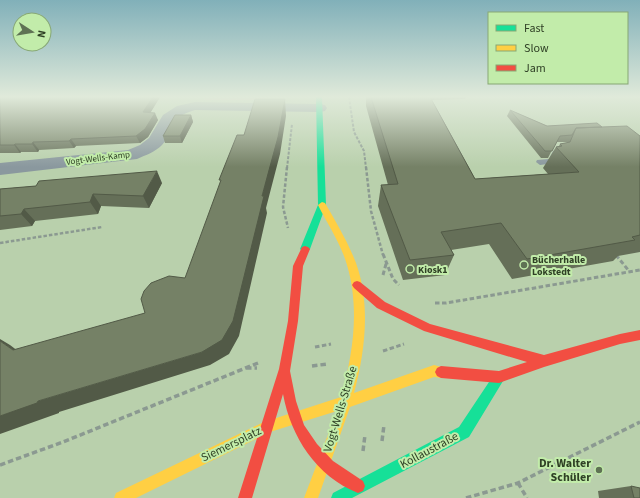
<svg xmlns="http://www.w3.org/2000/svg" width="640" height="498" viewBox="0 0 640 498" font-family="'Source Sans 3',sans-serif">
<rect width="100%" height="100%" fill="#b9d0ac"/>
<path fill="#d8beb0" d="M205,97h66l-12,3h-55z"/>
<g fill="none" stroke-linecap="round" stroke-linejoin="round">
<path stroke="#8b9991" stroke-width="2" stroke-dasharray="3 1.5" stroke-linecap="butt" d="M349,97l5,35 10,19 2,17
M287,168l5,-44"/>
<path stroke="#8b9991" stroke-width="2.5" stroke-dasharray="3.5 2" stroke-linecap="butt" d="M287,167l-4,40 5,21
M366,167l5,44 12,44
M0,243l102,-16"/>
<path stroke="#8b9991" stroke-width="3" stroke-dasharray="4.5 2.5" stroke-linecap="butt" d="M383,254l10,25 6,6
M616,255l13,16
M383,275l3,-11
M435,303h11l194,-33
M315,347l16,-3
M383,351l21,-7"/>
<path stroke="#8b9991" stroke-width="3.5" stroke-dasharray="5.5 3" stroke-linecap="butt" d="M312,366l15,-2
M246,368h11
M382,441l2,-16
M363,451l2,-16
M0,465l63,-23 195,-79
M518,483l9,15
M466,498l52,-15 122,-61"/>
<path fill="#8a989e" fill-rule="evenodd" d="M556,150l4,3 -5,10 -15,2 -4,-3 1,-2 12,-1 4,-8z"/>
<path fill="#8a989e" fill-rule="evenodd" d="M195,102l125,2 5,1 2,3 -2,3 -5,1 -125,-2c-27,7 -19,20 -33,35 -7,7 -16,10 -25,14l-137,16v-12l128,-13 12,-5 9,-7 14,-23 14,-9z"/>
<path fill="#16e098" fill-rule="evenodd" d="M316,97h6l4,108 -16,44 -2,2h-6l-2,-2 18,-44z
M499,371l4,2 2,4 -2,4 -34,56 -117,61h-21l2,-5 126,-66 36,-54z"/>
<path fill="#ffcf43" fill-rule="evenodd" d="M322,202l3,1c11,19 23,39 31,60 15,42 9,89 -2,130l80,-28 11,3 2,4 -2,4 -4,2 -7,-1 -84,30 -32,91h-14l33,-87 -67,21 -134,66h-22l2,-5 148,-71 77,-25c12,-43 19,-88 6,-132 -6,-21 -19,-40 -29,-60z"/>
<path fill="#f24e42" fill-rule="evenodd" d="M305,246l3,1 2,2 -7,17 -5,55 -8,50 6,30 8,24 13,19 16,17 30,20 2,5 -2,5 -5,2c-42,-17 -67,-56 -75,-99l-31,104h-14l41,-129 9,-48 5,-55 9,-19z
M357,281l3,1 25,20 45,22 114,31 76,-21 20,-4v10l-20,4 -76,23 -45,16 -58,-5 -4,-2 -2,-4 2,-4 4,-2 58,5 28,-9 -103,-31 -47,-23 -23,-20 -2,-3 2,-3z"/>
</g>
<path fill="#656f58" d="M0,97h160l-10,16 8,7 -10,17 -8,6 -64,3 -2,2 -35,2 -1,2h-17l-1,1h-20z
M366,97h100l-1,2 -33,1 43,79 73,-5 -5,-6 13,-21 3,-1 1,-2 7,-1 1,-1h-12l-8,16h-7l-34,-42 3,-6 37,16 55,1 38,9v116l-22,4 -5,5 -101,18 -23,-35 -38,6 3,5 -9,20 -42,5 -25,-74 3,-21h7l-22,-79z
M191,115l2,7 -11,21h-17l-2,-7z
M162,183l-13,25 -48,-2 -3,8 -63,7 -3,5 -32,4v-41l36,-3z
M631,486l9,12h-41l-1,-7z"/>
<path fill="#525a47" d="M153,97h7l-14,23 -3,-8z
M285,99l1,17 -6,38 -14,54 1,5 -28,123 -10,18 -19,11 -151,47v1l-59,21v-18l38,-15 164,-49 60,-156z
M155,113l3,7 -10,17 -8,6 -4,-7z
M191,115l2,7 -11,21 -2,-7z
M71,139l5,7 -2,2 -5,-7z
M33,142l6,8 -1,2 -6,-8z
M15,144l6,8 -1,1 -6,-8z
M157,171l5,12 -13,25 -6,-12z
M93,194l8,12 -3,8 -8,-12z
M24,209l11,12 -3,5 -11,-12z
M0,339l10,6 25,19 -22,-14 -13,-9z"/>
<path fill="#758166" stroke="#525a47" d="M0,97h153l-10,15 12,1 -10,16 -9,7 -65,3 -2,2 -36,1 -1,2h-17l-1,1h-14z
M371,97h59l45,82 104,-7 -23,-25 6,-1 -2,-2 10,-2 6,-14 51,-2 13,10v99l-8,2 3,3 -108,19 -26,-36 -60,9 13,23 -44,5 -29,-75 17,-1z
M255,99h30l-7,38 -16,59h2l-31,125 -11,19 -20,12 -164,49 -1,2 -37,13v-75l13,9 132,-37 -4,-14 3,-8 7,-8 18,-7 16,2 36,-98h-2l18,-45h7z
M510,110l37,16 50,-3 5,4 -26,1 -4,7 -12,1 -8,15h-7z
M175,115h16l-11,21h-17z
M157,171l-14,25 -50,-2 -3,8 -66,7 -3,5 -21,2v-27l36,-3 3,-5z
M631,486l9,2v10h-6z"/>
<linearGradient id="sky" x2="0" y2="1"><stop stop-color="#81b0b9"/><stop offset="0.58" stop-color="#e0eada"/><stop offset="1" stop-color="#e0eada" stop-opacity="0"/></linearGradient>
<rect width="640" height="167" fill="url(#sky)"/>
<g fill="#5f7254" stroke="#c2ecaa" stroke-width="1.5">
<circle cx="524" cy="265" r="4"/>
<circle cx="410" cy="269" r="4"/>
<circle cx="599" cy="470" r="4"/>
</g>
<g text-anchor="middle" stroke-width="4" stroke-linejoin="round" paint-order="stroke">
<g font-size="9" fill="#2f4025" stroke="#c2ecaa">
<text transform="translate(98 158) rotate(-7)" y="3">Vogt-Wells-Kamp</text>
</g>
<g font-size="10" font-weight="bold" fill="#2f4025" stroke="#c2ecaa" text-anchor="start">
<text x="532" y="263">Bücherhalle<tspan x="532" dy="12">Lokstedt</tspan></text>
<text x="418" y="273">Kiosk1</text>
</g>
<g font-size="12" fill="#2f4025" stroke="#c2ecaa">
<text transform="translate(340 409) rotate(-73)" y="4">Vogt-Wells-Straße</text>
<text transform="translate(231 444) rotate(-26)" y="4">Siemersplatz</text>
<text transform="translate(429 450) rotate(-28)" y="4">Kollaustraße</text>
</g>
<g font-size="12" font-weight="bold" fill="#2f4025" stroke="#c2ecaa" text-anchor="end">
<text x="591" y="467">Dr. Walter<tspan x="591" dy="14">Schüler</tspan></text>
</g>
</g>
<rect x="488" y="12" width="140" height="72" fill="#c2ecaa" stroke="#87a775"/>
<rect x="496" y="25" width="20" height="6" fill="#16e098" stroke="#87a775"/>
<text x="524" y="32" font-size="12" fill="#2f4025">Fast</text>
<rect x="496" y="45" width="20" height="6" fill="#ffcf43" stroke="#87a775"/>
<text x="524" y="52" font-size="12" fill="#2f4025">Slow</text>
<rect x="496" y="65" width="20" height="6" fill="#f24e42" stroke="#87a775"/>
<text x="524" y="72" font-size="12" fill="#2f4025">Jam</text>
<g transform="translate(32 32) rotate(102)"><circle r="19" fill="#c2ecaa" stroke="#87a775"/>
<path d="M0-3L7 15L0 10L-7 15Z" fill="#5f7254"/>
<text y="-6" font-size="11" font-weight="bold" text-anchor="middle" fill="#2f4025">N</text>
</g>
</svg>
